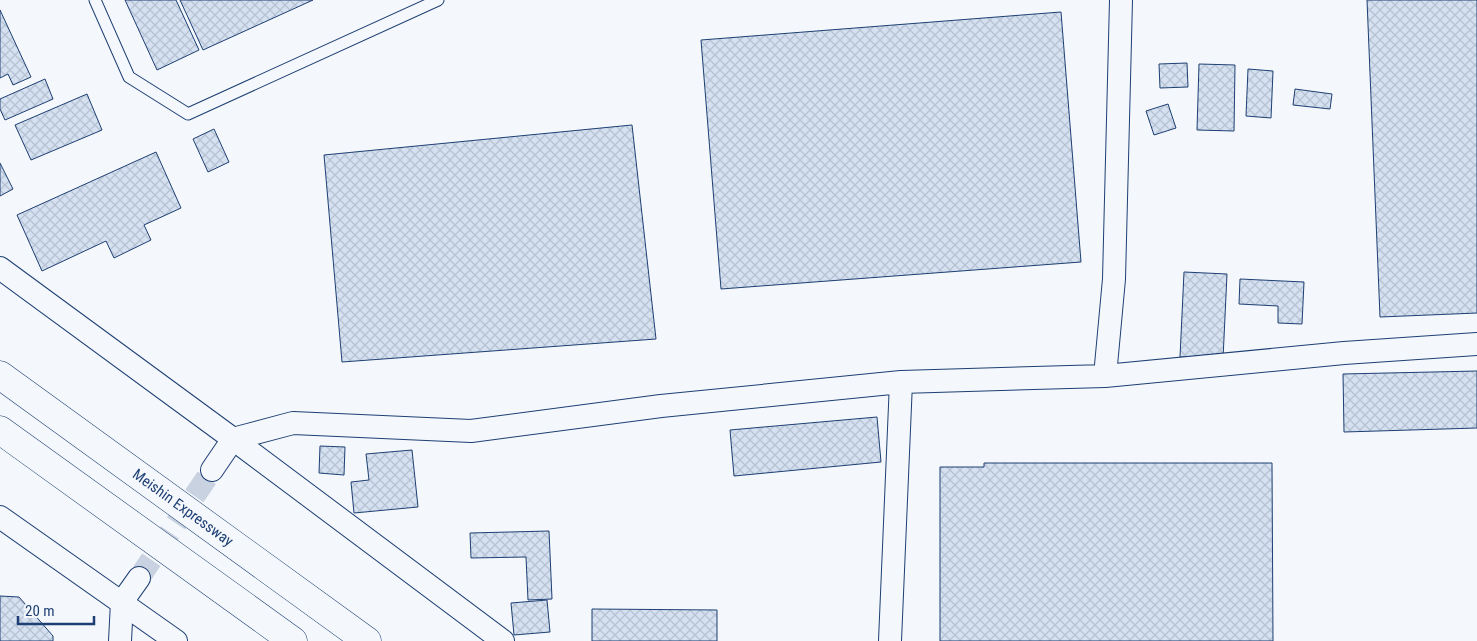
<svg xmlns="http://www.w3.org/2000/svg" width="1477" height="641" viewBox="0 0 1477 641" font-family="'Roboto Condensed',sans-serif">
<defs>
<pattern id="building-cross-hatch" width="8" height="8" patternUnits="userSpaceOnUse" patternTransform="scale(1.25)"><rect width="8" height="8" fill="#d5e0f0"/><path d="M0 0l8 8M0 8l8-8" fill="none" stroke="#b6c1d1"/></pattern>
</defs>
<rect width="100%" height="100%" fill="#f4f7fb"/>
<path fill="url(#building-cross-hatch)" stroke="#1d3f73" d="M125,0h51l23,50 -42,20z
M180,0h133l-110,50z
M1367,0h110v313l-97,4z
M0,10l31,67 -18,8 -5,-11 -8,4z
M1061,12l20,250 -360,27 -20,-249z
M1187,63l1,24 -28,1 -1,-24z
M1199,64l36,1 -1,66 -37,-1z
M1248,69l25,2 -2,47 -25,-2z
M45,79l8,20 -48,21 -5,-11v-10z
M1295,89l37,5 -2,15 -37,-4z
M87,94l15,36 -71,30 -16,-35z
M1168,104l8,24 -22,7 -8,-24z
M632,125l24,214 -314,23 -18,-207z
M214,129l15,33 -21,10 -15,-33z
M156,152l25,56 -37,17 7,15 -37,18 -8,-17 -64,30 -25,-56z
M0,163l13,26 -13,7z
M1184,272l43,2 -4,85 -43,-2z
M1240,279l64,3 -2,42 -24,-1v-17l-39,-2z
M1477,371v57l-133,4 -1,-58z
M877,417l4,45 -147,14 -4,-46z
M320,446l25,1 -1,28 -25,-2z
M412,450l6,57 -64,6 -3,-31 18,-2 -3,-26z
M984,463h288l1,178h-333v-174h44z
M549,531l3,68 -24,1 -2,-43 -55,1 -1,-25z
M0,596l19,1 34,39v5h-53z
M547,600l3,32 -36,3 -3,-32z
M592,609l125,1v31h-125z"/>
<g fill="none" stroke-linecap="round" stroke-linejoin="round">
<path stroke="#c9d2e0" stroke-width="22" stroke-dasharray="22 11" stroke-linecap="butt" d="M139,578l73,-108"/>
<g stroke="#1d3f73" stroke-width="13">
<path id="lane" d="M95,0l34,77 59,37 250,-114"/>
</g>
<g stroke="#1d3f73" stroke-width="24">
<path id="street" d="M0,268l233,171 270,202
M1105,376l9,-97 7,-279
M212,470l21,-31 60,-16 178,8 190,-25 240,-24 204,-6 239,-23 133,-9
M0,517l176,124
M120,641l2,-39 17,-24
M890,641l11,-259"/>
</g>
<g stroke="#1d3f73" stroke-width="29">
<g id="highway">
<path id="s1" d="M0,375l367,266"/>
<path d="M0,430l293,211"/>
</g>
</g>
<use href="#lane" stroke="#f4f7fb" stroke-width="11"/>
<use href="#street" stroke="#f4f7fb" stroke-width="22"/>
<use href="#highway" stroke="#f4f7fb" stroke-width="28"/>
</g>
<g text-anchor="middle" stroke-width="4" stroke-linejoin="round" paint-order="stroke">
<g font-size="15" fill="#1d3f73" stroke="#f4f7fb">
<text dy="5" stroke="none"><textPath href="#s1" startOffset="226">Meishin Expressway</textPath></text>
</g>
</g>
<path d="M18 616v8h76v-8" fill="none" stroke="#1d3f73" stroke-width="2.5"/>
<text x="25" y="616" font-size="15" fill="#1d3f73" stroke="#f4f7fb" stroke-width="4" paint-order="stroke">20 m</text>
</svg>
